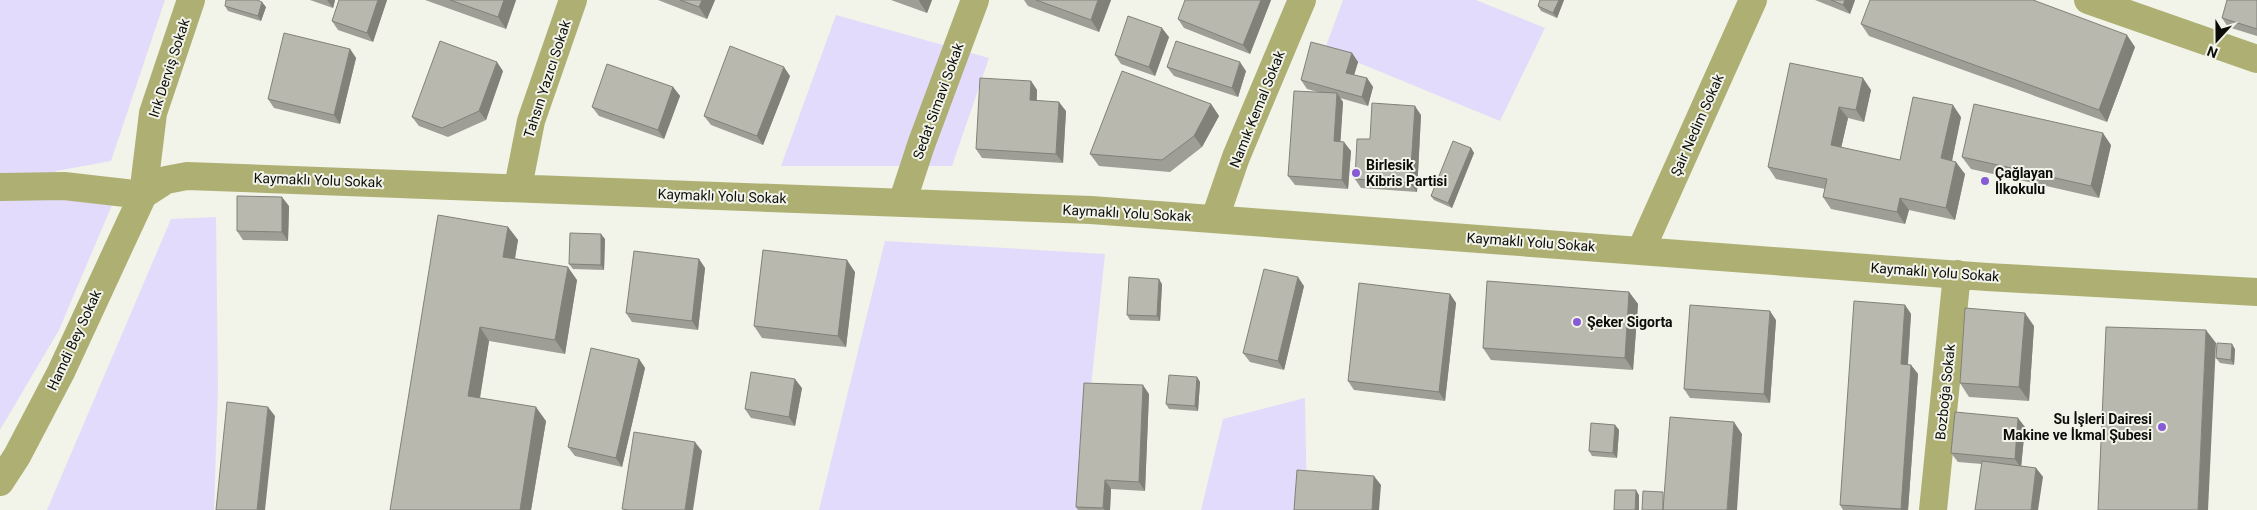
<svg xmlns="http://www.w3.org/2000/svg" width="2257" height="510" viewBox="0 0 2257 510" font-family="Roboto,sans-serif">
<rect width="100%" height="100%" fill="#f2f3e9"/>
<path fill="#e3dbfb" d="M0,0h165l-54,161 -55,10 -1,28 57,6 -53,125 -59,100z
M1343,0h133l69,28 -45,93 -175,-72z
M836,15l153,43 -37,108h-171z
M216,217l2,170 -4,123h-167l124,-291z
M885,241l220,13 -27,256h-259z
M1305,398l2,112h-106l22,-91z"/>
<g fill="none" stroke-linecap="round" stroke-linejoin="round">
<path stroke="#aeb073" stroke-width="28" d="M2088,0l169,59
M0,187l64,-1 79,9 23,-15 21,-4 904,34 896,67 270,15
M518,187l13,-66 42,-121
M902,203l19,-58 54,-145
M1215,218l21,-61 66,-157
M1641,250l112,-250
M0,482l17,-26 44,-84 82,-177 10,-82 38,-113
M1933,510l24,-236"/>
</g>
<path fill="#9e9e96" d="M310,0h25l-2,8z
M339,0h48l-14,42 -35,-12 -6,-9z
M425,0h91l-10,29z
M658,0h57l-8,19z
M891,0h41l-5,13z
M1024,0h87l-12,32 -71,-26z
M1271,0l-21,54 -66,-26 -6,-9z
M1540,0h24l-7,18 -16,-7 -3,-5z
M1815,0h40l-5,14z
M2257,0v36l-29,-9 -6,-9z
M225,6l41,1 -5,14 -33,-10z
M1861,24l274,23 -28,75 -238,-86z
M1169,37l-14,39 -34,-12 -6,-9z
M350,49l6,9 -16,66 -66,-16 -6,-9z
M1352,53l6,9 -4,13 13,3 6,9 -5,19 -28,-8 3,4 -3,39 11,10 -3,38 -53,-4 -7,-9 30,-84 -11,-3 -6,-9z
M1790,63l81,27 -7,32 -16,-4 -7,30 59,12 61,-43 -9,44 13,13 -10,46 -46,-10 -4,14 -74,-15 -8,-12 2,-8 -49,-10 -8,-12z
M1167,67l79,4 -8,26 -64,-21z
M503,71l-17,49 -38,17 -29,-11 -7,-9z
M790,76l-27,69 -52,-20 -7,-9z
M1031,81l6,9v11l29,10 -3,52 -81,-5 -6,-9z
M673,87l7,9 -16,43 -65,-23 -7,-9z
M1211,104l8,12 -17,31 -32,25 -71,-6 -9,-12z
M1421,115l-4,77 -56,-4 -6,-9 15,-40z
M2111,145l-12,53 -128,-29 -9,-12z
M1471,148l3,5 -22,55 -18,-8 -3,-4z
M289,206l-1,35 -45,-1 -6,-9z
M508,227l10,13 -3,18 62,22 -12,74 -76,-13 -9,57 66,23 -15,89h-141z
M605,239l-1,31 -31,-1 -4,-5z
M699,259l6,9 -7,62 -66,-8 -6,-9z
M855,272l-9,75 -84,-9 -8,-12z
M1162,284l-2,37 -30,-1 -3,-5z
M1304,286l-20,84 -34,-8 -7,-9z
M1629,292l9,12 -5,66 -142,-10 -8,-12z
M1450,294l6,9 -11,98 -91,-11 -6,-9z
M1905,305l6,9 -3,51h3l7,9 -10,136h-65l-3,-5z
M1776,320l-6,83 -80,-5 -6,-9z
M2034,326l-5,75 -60,-4 -9,-14z
M2235,349l-1,16 -14,-2 -4,-5z
M639,359l6,9 -23,99 -47,-11 -7,-9z
M1197,377l3,5 -2,29 -29,-2 -3,-5z
M802,388l-7,38 -44,-8 -6,-9z
M1149,394l-4,97 -34,-2 -1,21h-32l-2,-3z
M1615,425l4,5 -2,28 -25,-2 -3,-5z
M2025,427l-4,39 15,2 7,9 -61,-13 -24,-2 -7,-9z"/>
<path fill="#81817a" d="M327,0h8l-2,8z
M378,0h9l-14,42 -6,-9z
M504,0h12l-10,29 -8,-12z
M702,0h13l-8,19 -8,-12z
M919,0h13l-5,13 -8,-12z
M1098,0h13l-12,32 -8,-12z
M1261,0h10l-21,54 -7,-9z
M1559,0h5l-7,18 -4,-5z
M1845,0h10l-5,14 -7,-9z
M262,2l4,5 -5,14 -3,-5z
M1162,28l7,9 -14,39 -6,-9z
M2127,35l8,12 -28,75 -8,-12z
M350,49l6,9 -16,66 -6,-9z
M1352,53l6,9 -6,20 -6,-9z
M497,62l6,9 -17,49 -7,-9z
M1240,62l6,9 -8,26 -6,-9z
M784,67l6,9 -27,69 -6,-9z
M1367,78l6,9 -5,19 -6,-9z
M1863,78l8,12 -7,32 -8,-12z
M1031,81l6,9 -1,19 -6,-9z
M673,87l7,9 -16,43 -6,-9z
M1337,93l6,9 -3,48 -6,-9z
M1059,102l7,9 -3,52 -7,-9z
M1211,104l8,12 -17,31 -8,-11z
M1953,105l8,12 -11,53 -9,-12z
M1415,106l6,9 -4,77 -7,-9z
M1839,107l9,11 -9,39 -8,-12z
M2103,133l8,12 -12,53 -8,-12z
M1344,142l7,9 -3,38 -6,-9z
M1471,148l3,5 -22,55 -4,-5z
M1956,162l9,12 -10,46 -9,-12z
M282,197l7,9 -1,35 -6,-9z
M1900,198l9,12 -4,14 -8,-12z
M508,227l10,13 -5,30 -10,-13z
M601,234l4,5 -1,31 -3,-5z
M699,259l6,9 -7,62 -6,-9z
M847,260l8,12 -9,75 -8,-11z
M568,267l9,13 -12,74 -10,-14z
M1298,277l6,9 -20,84 -6,-9z
M1159,279l3,5 -2,37 -3,-5z
M1629,292l9,12 -5,66 -8,-12z
M1450,294l6,9 -11,98 -6,-9z
M1905,305l6,9 -4,59 -6,-9z
M1770,311l6,9 -6,83 -6,-9z
M2025,313l9,13 -5,75 -10,-14z
M480,327l9,14 -11,68 -10,-13z
M2206,330l10,13 -8,167h-10z
M2232,344l3,5 -1,16 -3,-5z
M639,359l6,9 -23,99 -6,-9z
M1911,365l7,9 -10,136h-7v-1z
M1197,377l3,5 -2,29 -3,-5z
M795,379l7,9 -7,38 -6,-9z
M1143,385l6,9 -4,97 -6,-9z
M268,407l7,9 -10,94h-8z
M536,407l10,14 -15,89h-11z
M2018,418l7,9 -4,41 -6,-9z
M1734,422l8,12 -5,76h-10z
M1615,425l4,5 -2,28 -4,-5z
M695,442l7,9 -9,59h-8z
M2036,468l7,9 -5,33h-7z
M1374,476l7,9 -2,25h-7z
M1105,480l6,9 -1,21h-5l-2,-2z
M1636,490l3,5v15h-4z"/>
<path fill="#b8b8ae" stroke="#81817a" d="M226,0h31l5,2 -4,14 -33,-10z
M339,0h39l-11,33 -35,-12z
M450,0h54l-6,17z
M680,0h22l-3,7z
M1036,0h62l-7,20z
M1185,0h76l-18,45 -65,-26z
M1540,0h19l-6,13 -15,-7z
M1831,0h14l-2,5z
M1870,0h163l94,35 -28,75 -238,-86z
M2227,0h30v29l-35,-11z
M1128,16l34,12 -13,39 -34,-12z
M284,33l66,16 -16,66 -66,-16z
M440,41l57,21 -18,49 -37,17 -30,-11z
M1176,41l64,21 -8,26 -65,-21z
M1311,42l41,11 -6,20 21,5 -5,19 -61,-17z
M730,46l54,21 -27,69 -53,-20z
M1790,63l73,15 -7,32 -17,-3 -8,38 69,15 13,-63 40,8 -12,53 15,4 -10,46 -46,-10 -3,14 -74,-15 4,-18 -59,-12z
M607,64l66,23 -15,43 -66,-23z
M1122,71l89,33 -17,32 -32,24 -72,-6z
M980,78l51,3 -1,19 29,2 -3,52 -80,-5z
M1294,91l43,2 -3,48 10,1 -2,38 -54,-4z
M1372,103l43,3 -5,77 -55,-4 2,-40h13z
M1974,104l129,29 -12,53 -129,-29z
M1453,141l18,7 -23,55 -17,-7z
M237,196l45,1v35l-45,-1z
M438,215l70,12 -5,30 65,10 -13,73 -75,-13 -12,69 68,11 -16,103h-130z
M570,233l31,1v31l-32,-1z
M763,250l84,10 -9,76 -84,-10z
M634,251l65,8 -7,62 -66,-8z
M1264,269l34,8 -20,84 -35,-8z
M1129,277l30,2 -2,37 -30,-1z
M1487,281l142,11 -4,66 -142,-10z
M1359,283l91,11 -11,98 -91,-11z
M1854,301l51,4 -4,59 10,1 -10,144 -61,-4z
M1690,305l80,6 -6,83 -80,-5z
M1965,308l60,5 -6,74 -59,-4z
M2106,327l100,3 -8,180h-100z
M2217,343l15,1 -1,16 -15,-2z
M591,348l48,11 -23,99 -48,-11z
M751,372l44,7 -6,38 -44,-8z
M1169,375l28,2 -2,29 -29,-2z
M1084,383l59,2 -4,97 -34,-2 -2,28 -27,-1z
M227,402l41,5 -11,103h-41z
M1955,412l63,6 -3,41 -64,-6z
M1670,417l64,5 -7,88h-64z
M1591,423l24,2 -2,28 -24,-2z
M634,432l61,10 -10,68h-57l-6,-1z
M1982,461l54,7 -5,42h-56z
M1297,470l77,6 -2,34h-78z
M1615,490h21l-1,20h-21z
M1643,491l20,1v18h-21z"/>
<g fill="#865bd5" stroke="#f2f3e9" stroke-width="2">
<circle cx="1356" cy="173" r="5"/>
<circle cx="1985" cy="181" r="5"/>
<circle cx="1577" cy="322" r="5"/>
<circle cx="2162" cy="427" r="5"/>
</g>
<g text-anchor="middle" stroke-width="4" stroke-linejoin="round" paint-order="stroke">
<g font-size="14" fill="#0c0c09" stroke="#f2f3e9">
<text transform="translate(169 68) rotate(-72)" y="5">Irık Derviş Sokak</text>
<text transform="translate(547 79) rotate(-72)" y="5">Tahsın Yazıcı Sokak</text>
<text transform="translate(938 101) rotate(-70)" y="5">Sedat Simavi Sokak</text>
<text transform="translate(1257 109) rotate(-68)" y="5">Namık Kemal Sokak</text>
<text transform="translate(1697 125) rotate(-66)" y="5">Şair Nedim Sokak</text>
<text transform="translate(318 180) rotate(2)" y="5">Kaymaklı Yolu Sokak</text>
<text transform="translate(722 196) rotate(2)" y="5">Kaymaklı Yolu Sokak</text>
<text transform="translate(1127 213) rotate(3)" y="5">Kaymaklı Yolu Sokak</text>
<text transform="translate(1531 242) rotate(4)" y="5">Kaymaklı Yolu Sokak</text>
<text transform="translate(1935 272) rotate(4)" y="5">Kaymaklı Yolu Sokak</text>
<text transform="translate(74 340) rotate(-65)" y="5">Hamdi Bey Sokak</text>
<text transform="translate(1945 392) rotate(-84)" y="5">Bozboğa Sokak</text>
</g>
<g font-size="14" font-weight="bold" fill="#0c0c09" stroke="#f2f3e9" text-anchor="start">
<text x="1366" y="170">Birlesik<tspan x="1366" dy="16">Kibris Partisi</tspan></text>
<text x="1995" y="178">Çağlayan<tspan x="1995" dy="16">İlkokulu</tspan></text>
<text x="1587" y="327">Şeker Sigorta</text>
<text x="2152" y="424" text-anchor="end">Su İşleri Dairesi<tspan x="2152" dy="16">Makine ve İkmal Şubesi</tspan></text>
</g>
</g>
<g transform="translate(2217 40) rotate(201)" stroke="#f2f3e9" stroke-width="4" paint-order="stroke">
<path d="M0-4L9 19L0 12L-9 19Z" fill="#0c0c09"/>
<text y="-8" font-size="14" font-weight="bold" text-anchor="middle" fill="#0c0c09">N</text>
</g>
</svg>
